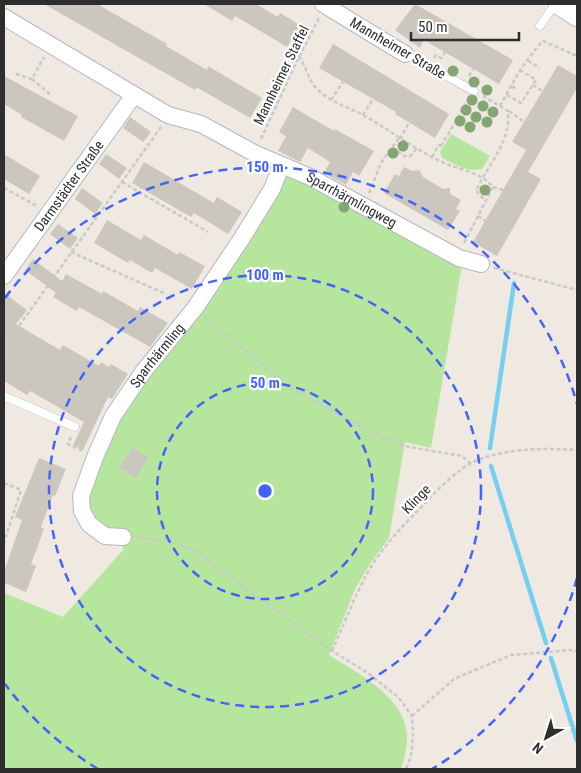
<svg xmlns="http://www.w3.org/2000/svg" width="581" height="773" viewBox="0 0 581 773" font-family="'Roboto Condensed',sans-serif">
<rect width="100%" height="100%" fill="#efe9e1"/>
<path fill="#b6e59e" d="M451,134l39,22 -8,13c-14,4 -28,-5 -40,-11l-2,-6z
M289,174l173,91 -31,183 -26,-6 -16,96 -18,24 -16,27 -26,66c29,18 76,42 78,80 1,11 -3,24 -6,34h-397v-176l59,24 61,-68 -35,-35 -4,-17 33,-82 129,-174z"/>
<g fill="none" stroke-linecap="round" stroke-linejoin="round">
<path stroke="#75cff0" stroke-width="4.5" d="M490,448l24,-165
M491,466l55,177
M551,658l26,83"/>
</g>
<path fill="#cbc7bf" d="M44,4h53l70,40 -1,2 41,24 1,-4 54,32 -12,20 -54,-31 -1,3z
M204,4h52l22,13 2,-4 20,12 -13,22 -52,-31 -3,5z
M415,4l98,56 -14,24 -75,-44 -4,8 -25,-18z
M333,44l116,70 -14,24 -40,-24 1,-2 -77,-44z
M558,65l19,11v12l-49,84 13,7 -44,77 -24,-14 53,-92 -14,-8z
M4,76l74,40 -14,25 -43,-24 1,-2 -18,-11z
M293,107l41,24 1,-2 39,22 -15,25 -6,-4 -7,13 -22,-12 6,-11 -22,-14 -8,14 -22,-11 8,-15 -7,-4z
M130,117l21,15 -8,10 -20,-14z
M4,154l36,22 -11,18 -25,-15z
M106,154l21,14 -8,11 -20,-15z
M144,162l70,41 3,-6 25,15 -14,22 -34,-21 -3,4 -59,-34z
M404,167l8,4 7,-1 4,7 20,12 7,-1v6l11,6 -5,9 4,2 -12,19 -64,-37 11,-19 4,2z
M82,188l21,15 -8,11 -20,-15z
M107,220l34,20 3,-5 34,20 1,-3 26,14 -13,23 -37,-21 -3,5 -22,-13 -2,3 -34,-20z
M58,224l20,14 -8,11 -20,-15z
M33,259l29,22 4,-7 36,20 1,-3 35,20 2,-4 28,16 -18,24 -71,-40 -2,4 -24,-14 3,-4 -31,-23z
M4,293l23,17 -11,14 44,26 3,-5 36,21 2,-4 8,5 2,-3 17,10 -16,25 -4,-2 -25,53 -10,-5 11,-23 -54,-31 -3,4 -23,-14z
M132,447l16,10 -12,21 -17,-10z
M39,458l27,11 -11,27 -2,-1 -12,32 3,2 -13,35 5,2 -10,26 -22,-9v-11l18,-52 -7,-3z"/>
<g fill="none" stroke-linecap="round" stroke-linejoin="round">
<g stroke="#b4b7c1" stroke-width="9">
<path id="service" d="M540,26l15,-22
M405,54l69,37
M4,396l71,31"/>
</g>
<g stroke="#b4b7c1" stroke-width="18">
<g id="minor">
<path d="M323,4l82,50"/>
<path id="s1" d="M4,17l164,98 33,9 53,29 56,24 149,81 22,6"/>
<path id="s2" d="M4,276l130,-181"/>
<path id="s3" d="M123,537l-18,-1 -16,-12 -7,-13 -1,-15 14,-39 18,-41 30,-44 52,-64 47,-70 30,-49 9,-23"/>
</g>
</g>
<g stroke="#b4b7c1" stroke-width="24">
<path id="secondary" d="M560,4l17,11"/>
</g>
<path stroke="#c9c9c9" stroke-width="2.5" stroke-dasharray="4 2.5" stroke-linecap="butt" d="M299,56c7,10 9,24 18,33 13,13 31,18 46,26 27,15 51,34 79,47 17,8 39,10 51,25l-30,58
M434,58l2,-3 5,3 4,-6
M528,61l12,7
M16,74l16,5 12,-22
M469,76l4,-7
M32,79l20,17
M533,85l9,6
M512,86l4,3
M507,95l14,8 15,-23 -16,-10
M483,96l25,15c3,32 -20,53 -32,80l9,9
M331,100l12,-18
M500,106l20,-36 18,-24 5,-5 34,15
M509,111l15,11
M363,115l10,-16
M261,139l35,-76 23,-45
M400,139l9,-16
M441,146l27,-46
M392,148l12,8h6l7,-8
M432,157l7,-12 4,2
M122,182l86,50
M493,187l10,3
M4,188l33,18
M369,193l12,-30 18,-25
M478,216l7,5
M71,252l95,42
M494,268l83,22
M205,317l84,70 72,40 43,19 58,10 8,7
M4,347l157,-220
M4,355l97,54
M71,437l-3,7 15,7
M4,483l17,7 -17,53
M137,538l32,2 25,10 138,101 36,22 30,24 14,19 1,19 -2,21 -5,13
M332,651c13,-29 24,-59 40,-86 16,-25 37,-45 57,-66 10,-11 31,-31 44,-37 31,-14 70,-14 104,-12
M412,716l42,-37 57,-24 59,-5 7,1"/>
<use href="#service" stroke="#fff" stroke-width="8"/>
<use href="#minor" stroke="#fff" stroke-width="16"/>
<use href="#secondary" stroke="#fff" stroke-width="22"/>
</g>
<g fill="#84a574">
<circle cx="453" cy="71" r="5.5"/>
<circle cx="474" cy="82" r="5.5"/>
<circle cx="487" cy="90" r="5.5"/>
<circle cx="472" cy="100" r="5.5"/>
<circle cx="483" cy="106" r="5.5"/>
<circle cx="466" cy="110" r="5.5"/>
<circle cx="493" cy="112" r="5.5"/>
<circle cx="476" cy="117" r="5.5"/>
<circle cx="460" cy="121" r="5.5"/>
<circle cx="487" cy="122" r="5.5"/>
<circle cx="470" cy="127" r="5.5"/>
<circle cx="403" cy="146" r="5.5"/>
<circle cx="393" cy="153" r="5.5"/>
<circle cx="485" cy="190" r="5.5"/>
<circle cx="344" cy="207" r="5.5"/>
</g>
<g fill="none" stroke="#4264fb" stroke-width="2.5" stroke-dasharray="9 6">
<circle cx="265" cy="491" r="108"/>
<circle cx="265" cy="491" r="216"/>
<path d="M577 578A324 324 0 0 1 432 769M98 769A324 324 0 0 1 5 684M5 298A324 324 0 0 1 577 404"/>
</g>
<g text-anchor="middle" stroke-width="4.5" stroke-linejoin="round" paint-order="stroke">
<g font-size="14" fill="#2e2e2e" stroke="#fff">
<text transform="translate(398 48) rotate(30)" y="5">Mannheimer Straße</text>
<text transform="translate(281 75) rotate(-64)" y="5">Mannheimer Staffel</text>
<text dy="5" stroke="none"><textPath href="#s2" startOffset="111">Darmstädter Straße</textPath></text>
<text dy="5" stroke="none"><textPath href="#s1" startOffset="394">Sparrhärmlingweg</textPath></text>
<text dy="5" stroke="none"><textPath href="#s3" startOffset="229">Sparrhärmling</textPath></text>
<text transform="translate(416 499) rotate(-46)" y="5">Klinge</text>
</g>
</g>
<circle cx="265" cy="491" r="8" fill="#4264fb" stroke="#fff" stroke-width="2.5"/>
<g font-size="15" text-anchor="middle" font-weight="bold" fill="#4264fb" stroke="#fff" stroke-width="4.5" stroke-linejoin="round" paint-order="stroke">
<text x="265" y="172">150 m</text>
<text x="265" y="280">100 m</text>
<text x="265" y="388">50 m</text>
</g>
<rect width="581" height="773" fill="none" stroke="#2e2e2e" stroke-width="10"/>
<g transform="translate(546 738) rotate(219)" stroke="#ffffff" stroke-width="4" paint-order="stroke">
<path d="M0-4L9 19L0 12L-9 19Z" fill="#2e2e2e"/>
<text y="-8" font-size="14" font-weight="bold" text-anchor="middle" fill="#2e2e2e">N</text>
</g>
<path d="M411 32v8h108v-8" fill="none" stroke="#2e2e2e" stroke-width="2.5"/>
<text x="418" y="32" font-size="15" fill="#2e2e2e" stroke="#ffffff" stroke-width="4" paint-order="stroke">50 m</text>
</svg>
